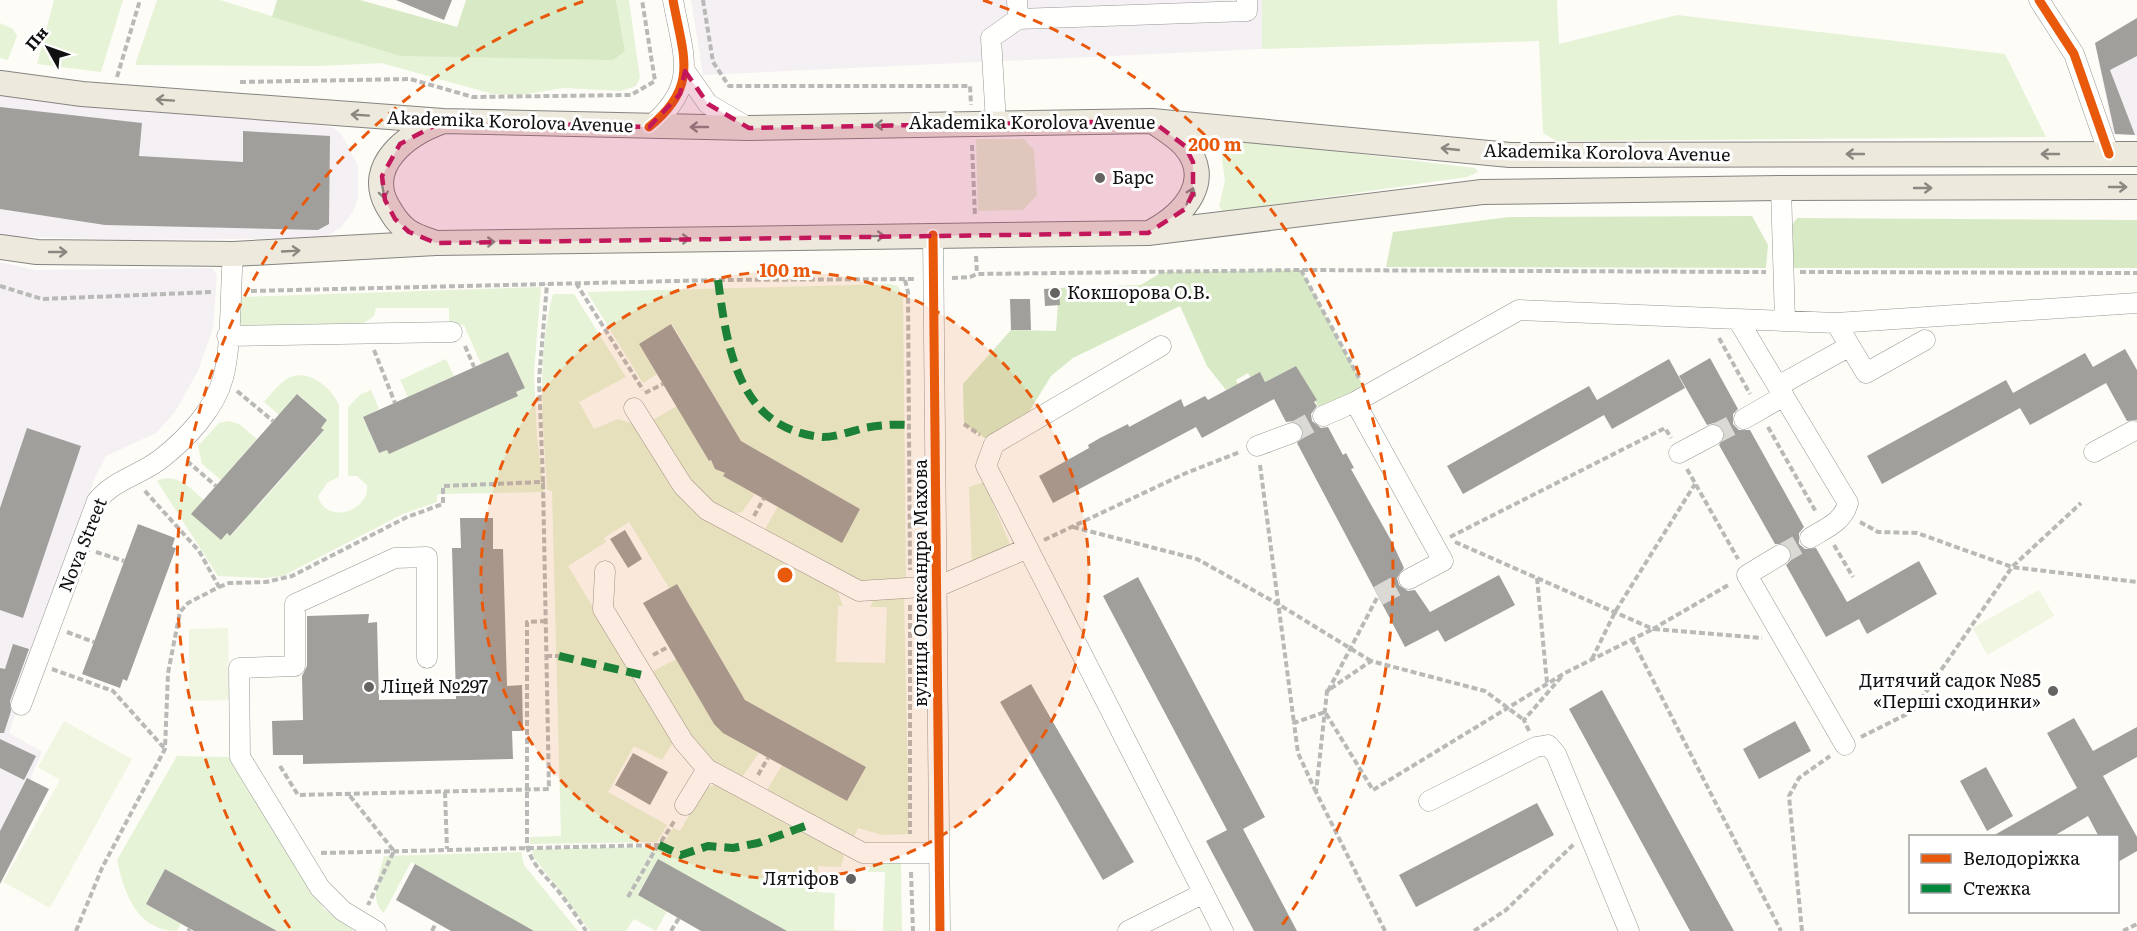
<svg xmlns="http://www.w3.org/2000/svg" width="2137" height="931" viewBox="0 0 2137 931" font-family="Literata,serif">
<rect width="100%" height="100%" fill="#fdfcf7"/>
<path fill="#f5f0f3" d="M691,0h571v49l-559,26z
M2137,18v117l-24,-1 -18,-91z
M0,91l82,11 251,25 9,8 16,31v33l-6,14 -12,15 -17,10 -192,2 -131,-4z
M0,262l36,8 176,-2 5,7 -4,53 -15,43 -23,41 -19,21 -50,23 -11,21 -86,256 33,19 -42,97z"/>
<path fill="#e7f3d7" d="M54,0h69l-22,72 -64,-8z
M157,0h63l180,56 225,-5 -9,-51h13l11,78 -4,8 -15,5 -57,-3 -44,7 -27,-1 -112,-31 -60,3 -186,-1z
M1262,0h295l2,44 118,-29 328,39 41,83 -489,4 -14,-8 -4,-92 -277,8z
M0,23l13,6 4,7 -9,24 -8,-2z
M1226,138l249,30 3,4 -11,5 -244,35 -4,-6 6,-25 -5,-37z
M976,139h48l10,11 3,45 -14,15 -45,1z
M890,284l8,2 5,12 3,283 -43,2 -99,-52 14,-25 82,3 -119,-68 -69,-117 -33,20 18,30 -14,9 -56,-91z
M541,287l-7,85 3,66 7,54 -107,2v8l-34,12 -120,62 -19,2 -46,-2 -61,-95c19,-9 33,7 47,19l-12,13 39,23 13,-15 -3,-4 16,-10 67,-76 -3,-3 6,-8 -29,-26 -19,21 -15,-13c6,-7 13,-16 20,-21 20,-16 47,5 55,24v72l-11,5 -10,14c7,29 52,16 49,-11l-10,-9h-9v-69l13,-13 10,-4 8,19 -16,9 16,35 146,-65 -17,-36 -27,12 -17,-39 -15,-1v-16h-73l-2,8 -14,10 -112,2 -11,-6 3,-25z
M553,294h21l52,83 -47,25 15,27 24,-10 16,5 43,65 153,95 8,9 5,13h-5l-2,56 49,1 2,-56h-17l7,-13 27,-1 5,241 -27,1 -24,-7 -6,13 -86,-49 16,-27 65,36 19,-34 -121,-67 -68,-116 -8,4 -40,-66 -25,16 2,4 -38,24 106,175 -12,19 -28,-14 -26,46 59,33 -10,17 -127,2v-7l31,-1 -9,-345 -5,-1c-4,-65 -11,-132 6,-196z
M446,359l8,17 -46,21 -8,-17z
M677,406l32,55 5,1 1,7 10,4 -1,3 31,18 -13,18 -10,2 -35,-20 -48,-72z
M229,421l10,3 18,15 -36,41 -19,-16 -4,-18 21,-23z
M984,482l28,67 -40,18 -3,-80z
M676,659l36,61 47,33 -17,24 -43,-23 -51,-80z
M177,756l52,1 95,152 30,22h-77l-112,-62 -19,35 35,20 -4,7c-40,0 -53,-38 -60,-71z
M718,784l123,67 3,5 -3,11 -23,-1 -1,26 18,1 -1,37 28,1h-89l-115,-71 -20,34 29,17 -11,20 -22,-12 -8,12h-36l-57,-75 -1,-7 129,-2 12,-19 7,3 25,-43z
M521,852l3,13 54,66h-44l-123,-69 -27,51c-16,-12 -4,-40 0,-57z
M901,862l1,69h-19l2,-59h-18l6,-9z"/>
<path fill="#d8eac5" d="M277,0h83l97,27 9,-27h150l9,51 -12,9 -213,-4 -128,-39z
M1752,216l16,29 -2,23 -380,-1 7,-35 116,-15z
M1797,218l340,2v48h-350v-35z
M1301,270l65,121 -45,22 -12,-26h-2l-11,-21 -31,16 -5,-9 -10,4 -2,-4 -12,7 2,4 -12,6 -19,-24 -27,-60 -107,52 -22,18 -27,44 -30,24 -30,-20 -1,-40 48,-54 45,1 3,-43 82,-3 21,-13z"/>
<path fill="#f0f6e1" d="M2039,590l15,26 -67,39 -14,-27z
M228,628l1,72 -40,1v-72z
M64,721l68,38 -82,149 -47,-26 57,-102 -22,-13z"/>
<path fill="#a19f9c" d="M396,0h56l-8,20z
M2137,18v38l-27,14 25,65 -20,-1 -20,-91z
M0,107l142,16 -3,33 104,6v-31l87,5 -1,88 -11,6 -213,-5 -105,-16z
M1059,288l1,17 -15,1 -1,-17z
M1010,299h20l1,31h-20z
M671,324l70,117 119,68 -18,34 -119,-67 2,-3 -10,-4 -4,-9 -2,1 -70,-117z
M2125,349l12,21v50l-10,1 -21,-38 -76,42 -10,-17 -138,76 -15,-28 139,-76 7,13 72,-40 8,14z
M508,352l17,36 -9,4 2,4 -129,58 -2,-4 -8,3 -16,-36z
M1710,358l28,51 -5,5v10l6,6h11l54,97 -5,6v11l6,5 11,-1 31,54 72,-41 18,33 -70,40 -8,-15 -33,18 -40,-72 5,-5v-11l-6,-5h-10l-56,-99 6,-9 -2,-7 -9,-6 -7,2 -28,-49z
M1669,359l16,29 -73,41 -8,-14 -141,79 -16,-28 142,-80 8,14z
M1296,366l21,34 -3,2 3,4 -6,8 1,7 9,7 7,-1 15,28 3,-2 8,15 -3,1 41,73 12,26 -7,10 2,7 9,6 7,-1 15,22 69,-37 16,30 -70,37 -7,-12 -33,17 -108,-204 7,-7 -1,-8 -8,-7 -9,1 -12,-23 -72,39 -6,-11 -143,76 -14,-27 50,-28 -1,-3 12,-7 28,-14 1,3 52,-28 3,8 21,-11 3,4 52,-28 5,10z
M297,394l30,26 -6,8 3,2 -94,106 -3,-3 -6,7 -30,-26z
M27,428l54,18 -58,172 -23,-8v-102z
M460,518h33v31h10l4,137 15,-1 1,46h-11l1,28 -210,5v-9h-30l-1,-34 31,-1 -1,-44 5,-10v-50l62,-2 -1,9 9,-1 2,78 77,-1 -4,-151h9z
M138,524l37,14 -3,9 4,1 -49,133 -4,-2 -3,9 -38,-14z
M625,530l17,29 -14,9 -18,-29z
M1138,577l127,240 -22,12 54,102h-43l-48,-90 21,-11 -124,-234z
M677,584l68,116 121,67 -19,34 -124,-68 -9,-9 -71,-121z
M13,644l16,5 -19,52 1,10 -7,22h-4v-65l5,1z
M1031,684l103,178 -31,18 -103,-178z
M1602,690l132,241h-44l-121,-222z
M2074,718l19,33 44,-24v30l-34,19 34,61v14l-19,11v-25h-19l-11,-21 -36,21h-61l86,-49 -30,-55z
M1795,721l16,30 -52,28 -16,-30z
M0,739l36,17 -12,24 -24,-12z
M633,753l35,19 -18,33 -35,-20z
M1986,767l27,49 -26,15 -27,-50z
M27,778l22,11 -49,95v-53z
M1537,803l17,32 -138,72 -17,-32z
M658,859l129,72h-86l-63,-36z
M415,864l119,67h-83l-55,-31z
M165,869l112,62h-83l-48,-27z"/>
<g fill="none" stroke-linecap="round" stroke-linejoin="round">
<path stroke="#dad9d4" stroke-width="20" stroke-dasharray="20 10" stroke-linecap="butt" d="M1292,433l31,-17
M1713,435l31,-16
M1780,555l30,-17
M1378,596l31,-17"/>
<g stroke="#979795" stroke-width="21">
<path id="minor" d="M1017,0l1,19
M2039,0l35,54 35,100
M685,71l23,33 41,24
M996,123l-5,-85 27,-19 229,-8v-11
M649,127c51,-41 34,-71 24,-127
M1781,188l4,133
M933,235l7,696
M1738,320l110,183c-5,19 -22,25 -38,35
M1836,323l30,50 59,-33
M227,336l225,-4
M1161,346l-167,98 -8,22 237,465
M1778,386l72,-40
M1355,402l88,159 -34,18
M634,408l49,78 24,24 152,81 80,-5 89,-38
M1323,416l32,-14 164,-92 317,13 301,-20
M1744,419l40,-23
M1257,446l35,-13
M2094,452l39,-21
M1679,453l34,-18
M1780,555l-33,20 98,170
M605,571l-2,38 80,132 24,28 -22,36
M21,705l76,-204c18,-22 44,-26 65,-43 24,-19 53,-49 61,-80 9,-32 7,-89 10,-124
M707,769l156,84h76
M1429,801l107,-54 12,-2 8,9 73,177
M376,931l-33,-20 -23,-23 -80,-131 -1,-89 56,-2v-62l100,-46 32,-1v101
M1128,931l74,-37"/>
</g>
<g stroke="#858482" stroke-width="26">
<path id="major" d="M0,83l82,11 361,27 306,7 403,-7 358,34 627,-1
M1153,231c31,-17 62,-51 31,-86 -8,-9 -20,-16 -30,-23
M433,242c-8,-3 -18,-6 -25,-11 -10,-7 -15,-16 -21,-26 -22,-40 21,-71 54,-83
M0,247l37,5 196,2 203,-11 712,-10 334,-41 299,-4 356,-1"/>
</g>
<path stroke="#b9b9b8" stroke-width="4" stroke-dasharray="6 3" stroke-linecap="butt" d="M703,0l10,62 16,24h241l1,19
M117,77l23,-77
M240,82l170,-3 63,18 158,-2 24,-14 -13,-81
M972,145l3,71
M976,256l1,18
M1301,270l58,108
M1800,272l337,1
M952,278l18,-1 7,-3 324,-4 465,2
M905,280l3,12 2,278
M576,283l67,107
M0,286l42,13 171,-7
M251,291l467,-11 197,-1
M1719,338l31,56
M465,346l9,21
M374,350l21,53
M237,391l36,30
M645,393l18,-9
M964,424l16,11
M1768,427l48,85
M187,461l29,25
M1260,465l34,258
M1687,469l51,90
M754,516l10,-18
M1860,522l18,10 39,1 95,34 125,15
M1073,527l124,32 81,45 93,57
M1450,537l215,-109 6,10
M1044,540l142,-67 54,-21
M1455,542l198,87 77,-45
M1834,545l19,32
M96,552l28,9
M1537,578l10,105
M219,587l10,-4 37,-1 26,-6 115,-59 36,-13v-18l100,-4 -4,-102 8,-96
M910,605v229
M546,621l-19,1v224c6,21 19,30 32,46 10,13 19,26 27,39
M67,632l27,10
M1632,639l149,292
M653,655l15,-8
M546,656h13
M1592,659l23,-47 80,-128
M52,669l61,22 52,58
M1328,691l50,-95
M1529,731l-5,-11 38,-44
M1861,737l52,-26 99,-144 69,-64
M280,766l18,29 251,-6 -6,-307
M758,775l10,-17
M445,792l2,57
M1316,792l-18,-39 -4,-30 31,-11 48,78 192,-117 88,-44 109,9
M350,796l44,55 -26,54
M321,853l338,-8 16,-25
M911,872l2,59
M628,897l30,-52
M76,931l26,-63 63,-119 3,-76 12,-61 8,-9 31,-16 -20,-36 -55,-61
M188,931l2,-2
M432,931l4,-8
M671,931l8,-13
M1385,931l-69,-139 11,-101 44,-30 114,30 39,29
M1474,931l32,-21 68,-66
M1802,931l-13,-135 10,-18 31,-22
M2123,931l14,-7"/>
<use href="#minor" stroke="#fffffe" stroke-width="20"/>
<use href="#major" stroke="#ede9dc" stroke-width="24"/>
<path stroke="#00873e" stroke-width="8" stroke-dasharray="15 8" stroke-linecap="butt" d="M718,280c9,68 20,150 105,157 13,0 29,-6 41,-9 16,-3 30,-4 46,-3
M559,656l83,19
M659,845l22,10 27,-9 25,2 25,-5 50,-18"/>
<g stroke="#fff" stroke-width="13">
<path id="cycleway" d="M2039,0l35,54 35,100
M649,127c51,-41 34,-71 24,-127
M933,235l7,696"/>
</g>
<use href="#cycleway" stroke="#e8590c" stroke-width="9"/>
</g>
<defs><path id="oneway-shaft" d="M-6 0H5M1.5-3L5.5 0L1.5 3" fill="none" stroke-width="1.6" stroke-linecap="round" stroke-linejoin="round" transform="scale(1.5)"/></defs>
<g stroke="#8a8881">
<use href="#oneway-shaft" transform="translate(165 100) rotate(-176)"/>
<use href="#oneway-shaft" transform="translate(360 115) rotate(-176)"/>
<use href="#oneway-shaft" transform="translate(884 125) rotate(179)"/>
<use href="#oneway-shaft" transform="translate(699 127) rotate(-180)"/>
<use href="#oneway-shaft" transform="translate(1450 149) rotate(-174)"/>
<use href="#oneway-shaft" transform="translate(1855 154) rotate(180)"/>
<use href="#oneway-shaft" transform="translate(2050 154) rotate(180)"/>
<use href="#oneway-shaft" transform="translate(2118 187)"/>
<use href="#oneway-shaft" transform="translate(1923 188)"/>
<use href="#oneway-shaft" transform="translate(383 190) rotate(81)"/>
<use href="#oneway-shaft" transform="translate(1190 196) rotate(-68)"/>
<use href="#oneway-shaft" transform="translate(876 236) rotate(-1)"/>
<use href="#oneway-shaft" transform="translate(681 239) rotate(-1)"/>
<use href="#oneway-shaft" transform="translate(486 242) rotate(-1)"/>
<use href="#oneway-shaft" transform="translate(291 251) rotate(-3)"/>
<use href="#oneway-shaft" transform="translate(58 252)"/>
</g>
<path fill="#c2185b" fill-opacity="0.2" stroke="#c2185b" stroke-width="4.5" stroke-dasharray="12 8" stroke-linejoin="round" d="M685,71l23,33 41,24 403,-7 33,25 8,16v32l-8,15 -37,24 -712,10 -27,-11 -14,-13 -10,-19 -3,-24 18,-32 43,-23 206,6 31,-33z"/>
<circle cx="785" cy="575" r="304" fill="#e8590c" fill-opacity=".12"/>
<g fill="none" stroke="#e8590c" stroke-width="3" stroke-dasharray="10 8">
<circle cx="785" cy="575" r="304"/>
<path d="M290 928A608 608 0 0 1 587 0M983 0A608 608 0 0 1 1280 928"/>
</g>
<g fill="#646362" stroke="#fff" stroke-width="2">
<circle cx="1100" cy="178" r="6"/>
<circle cx="1055" cy="293" r="6"/>
<circle cx="369" cy="687" r="6"/>
<circle cx="2053" cy="691" r="6"/>
<circle cx="851" cy="879" r="6"/>
</g>
<g text-anchor="middle" stroke-width="6" stroke-linejoin="round" paint-order="stroke">
<g font-size="18" fill="#111" stroke="#fff">
<text transform="translate(510 122) rotate(2)" y="6">Akademika Korolova Avenue</text>
<text x="1032" y="129">Akademika Korolova Avenue</text>
<text transform="translate(1607 153) rotate(1)" y="6">Akademika Korolova Avenue</text>
<text transform="translate(83 545) rotate(-68)" y="6">Nova Street</text>
<text transform="translate(921 583) rotate(-90)" y="6">вулиця Олександра Махова</text>
</g>
<g font-size="18" fill="#111" stroke="#fff" text-anchor="start">
<text x="1112" y="184">Барс</text>
<text x="1067" y="299">Кокшорова О.В.</text>
<text x="2041" y="687" text-anchor="end">Дитячий садок №85<tspan x="2041" dy="21">«Перші сходинки»</tspan></text>
<text x="381" y="693">Ліцей №297</text>
<text x="839" y="885" text-anchor="end">Лятіфов</text>
</g>
</g>
<circle cx="785" cy="575" r="9" fill="#e8590c" stroke="#fff" stroke-width="3"/>
<g font-size="18" text-anchor="middle" font-weight="bold" fill="#e8590c" stroke="#fff" stroke-width="6" stroke-linejoin="round" paint-order="stroke">
<text x="1215" y="151">200 m</text>
<text x="785" y="277">100 m</text>
</g>
<rect x="1909" y="835" width="210" height="78" fill="#ffffff" stroke="#a0a0a0" stroke-width="1.5"/>
<rect x="1921" y="854" width="30" height="9" fill="#e8590c" stroke="#a0a0a0" stroke-width="1.5"/>
<text x="1963" y="865" font-size="18" fill="#111111">Велодоріжка</text>
<rect x="1921" y="884" width="30" height="9" fill="#00873e" stroke="#a0a0a0" stroke-width="1.5"/>
<text x="1963" y="895" font-size="18" fill="#111111">Стежка</text>
<g transform="translate(48 48) rotate(310)" stroke="#ffffff" stroke-width="4.5" paint-order="stroke">
<path d="M0-4.5L10 22L0 15L-10 22Z" fill="#111111"/>
<text y="-9" font-size="16" font-weight="bold" text-anchor="middle" fill="#111111">Пн</text>
</g>
</svg>
